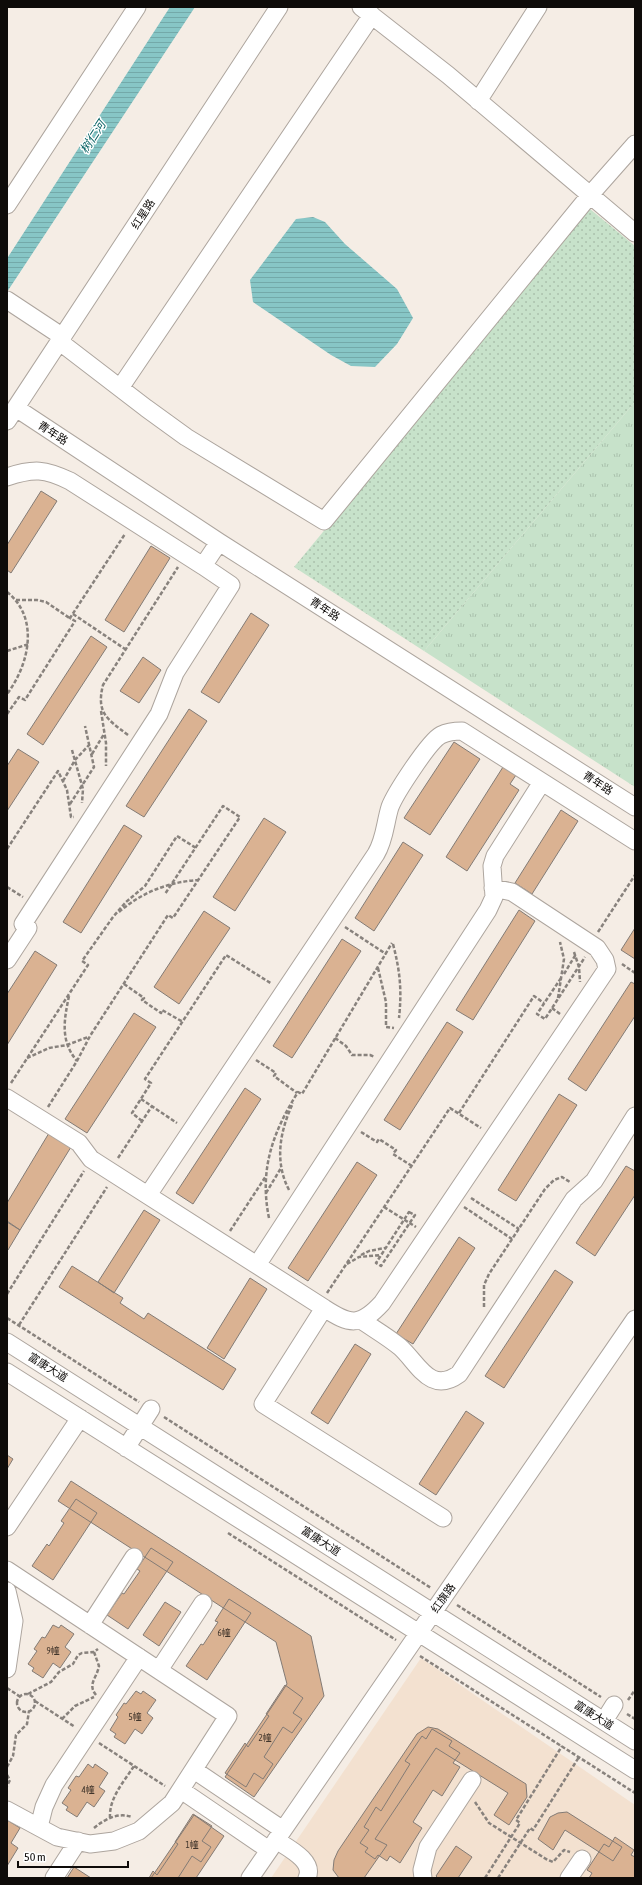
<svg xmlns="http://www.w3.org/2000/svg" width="642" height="1885" viewBox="0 0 642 1885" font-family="'Asap Condensed','Noto Sans SC',sans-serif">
<defs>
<pattern id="grass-tufts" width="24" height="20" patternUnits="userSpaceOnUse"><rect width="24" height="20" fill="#c7e2ca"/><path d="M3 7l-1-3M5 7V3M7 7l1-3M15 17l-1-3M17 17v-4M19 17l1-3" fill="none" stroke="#aac1ac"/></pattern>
<pattern id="garden-dots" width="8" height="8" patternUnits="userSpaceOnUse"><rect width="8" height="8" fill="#c7e2ca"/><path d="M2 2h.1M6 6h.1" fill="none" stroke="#aac1ac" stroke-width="1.8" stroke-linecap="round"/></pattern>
<pattern id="water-rules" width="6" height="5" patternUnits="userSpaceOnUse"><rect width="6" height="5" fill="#87c6c6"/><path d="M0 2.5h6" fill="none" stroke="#73a9a9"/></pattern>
</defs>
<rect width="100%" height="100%" fill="#f5ede5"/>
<path fill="#f3e1d0" d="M421,1658l214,147v73h-364z"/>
<path fill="url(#grass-tufts)" d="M635,402v385l-211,-136z"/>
<path fill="url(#garden-dots)" d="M590,209l45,37v156l-211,249 -130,-84z"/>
<path fill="url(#water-rules)" d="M170,7h25l-188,285 1,-35z
M313,217l12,5 20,22 52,45 16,29 -16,26 -22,23 -24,-1 -20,-11 -78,-53 -3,-22 46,-61z"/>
<path fill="#dab292" stroke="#837b75" d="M41,491l16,10 -46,72 -4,-3v-25z
M151,546l19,12 -46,74 -19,-12z
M251,613l18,12 -50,78 -18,-11z
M91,636l16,11 -64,98 -16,-11z
M143,657l18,13 -22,33 -19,-12z
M189,709l18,12 -63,96 -18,-11z
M454,742l26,17 -50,76 -26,-17z
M18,749l21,13 -32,49v-45z
M503,767l13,8 -6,9 9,6 -52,81 -21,-14z
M561,810l17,11 -46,73 -17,-11z
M264,818l22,14 -51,79 -22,-14z
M124,825l18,11 -61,97 -18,-11z
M403,842l20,13 -49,76 -19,-13z
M519,910l16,11 -62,99 -17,-10z
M204,911l26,17 -51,76 -25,-17z
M635,928v31l-14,-9z
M342,939l19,12 -69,107 -19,-12z
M35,951l22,14 -50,80v-51z
M631,982l4,2v32l-49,75 -18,-12z
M134,1013l22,14 -69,106 -22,-14z
M447,1022l16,10 -63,98 -16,-10z
M245,1088l16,11 -68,105 -17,-11z
M559,1094l18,11 -61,96 -18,-11z
M49,1133l22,14 -51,83 -13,-9v-18z
M357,1162l20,13 -69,106 -20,-13z
M626,1166l9,5v24l-40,61 -19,-13z
M144,1210l16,10 -46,73 -16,-11z
M7,1222l13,8 -12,20 -1,-1z
M459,1237l16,11 -62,96 -17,-10z
M72,1266l51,32 -3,5 24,16 4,-6 88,56 -13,21 -164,-103z
M555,1270l18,12 -69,106 -19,-12z
M250,1278l17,11 -43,70 -17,-11z
M355,1344l16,10 -43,70 -17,-11z
M466,1411l18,12 -48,72 -17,-11z
M7,1455l6,4 -6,10z
M71,1481l240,155 13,60 -70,101 -29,-20 62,-93 -11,-42 -218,-141z
M76,1499l21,14 -44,67 -21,-14 15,-22 2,2 15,-23 -3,-2z
M151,1548l22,14 -45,67 -21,-14 15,-22 2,1 16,-23 -3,-2z
M229,1599l22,14 -44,67 -21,-14 15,-22 2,1 15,-23 -3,-1z
M165,1602l16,10 -22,34 -16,-11z
M53,1625l6,3 2,-3 13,9 -9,13 6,5 -11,16 -7,-5 -10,15 -11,-7 2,-3 -6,-4 9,-13 -3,-2 8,-12 3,1z
M285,1685l18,13 -10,15 9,6 -10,14 -9,-6 -19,30 9,7 -10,15 -9,-6 -8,14 -21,-14 20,-30 3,4 21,-31 -3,-2z
M136,1691l5,3 2,-3 13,9 -9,13 6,5 -11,16 -7,-5 -10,15 -11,-7 2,-3 -6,-4 8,-13 -2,-2 8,-12 2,1z
M428,1727l10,2 88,55 1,13 -18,28 -15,-10 14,-22 -72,-45 -61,91 12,6 -23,33h-25l-6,-8 1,-10 4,-9 79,-117z
M432,1729l20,12 -3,5 11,7 -7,10 7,4 -18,29 -9,-6 -20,32 9,6 -22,35 -10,-7 -3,5 -9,-6 -3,4 -10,-7 3,-4 -8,-5 9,-13 -5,-3 12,-20 5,4 29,-47 -5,-3 17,-25 4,3z
M88,1764l5,4 2,-4 13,9 -9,14 6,4 -11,16 -7,-5 -10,15 -11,-7 2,-3 -6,-4 9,-13 -3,-2 8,-12 3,1z
M567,1812l55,35 -9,14 -48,-31 -12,20 -15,-11 12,-22 8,-4z
M193,1814l19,12 -10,15 9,6 -10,15 -9,-6 -14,22h-29l4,-7 4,4 21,-31 -3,-2z
M194,1815l30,21 -28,42h-45z
M7,1820l13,8 -9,15 7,5 -11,18z
M615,1837l19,13 -3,5 4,2v21h-46l3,-5 -5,-3 17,-26 5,3z
M456,1846l16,11 -14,21h-20l-2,-2z
M74,1867l17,11h-24z"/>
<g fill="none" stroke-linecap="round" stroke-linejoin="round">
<g stroke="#ada59e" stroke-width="19">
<path id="minor" d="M361,7l87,68 187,158
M478,101l60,-94
M7,205l130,-198
M7,300l56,37
M60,342l86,66 40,29 138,84 266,-326 45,-51
M120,388l252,-373
M16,408l203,134 416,265
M7,421l272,-414
M7,477c27,-9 38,-8 63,4l133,85 16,-24
M7,960l21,-32 -5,-4 136,-210 16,-41 56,-88 -28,-19
M7,1098l72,45 12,16 233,149 -61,96 180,114
M148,1195l228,-341c9,-15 9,-31 14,-47 5,-13 39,-66 51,-72 6,-3 14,-4 21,-4l173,110
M257,1265l231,-355 6,-13 -2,-31 3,-10 47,-74
M324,1308c26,17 36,19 58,-5l225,-334 -2,-9 -8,-12 -85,-56 -19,-4
M361,1320c13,9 27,17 39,27 18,16 30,48 59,27l115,-175 20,-18 41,-65
M7,1342l628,399
M7,1372l628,398
M126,1448l25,-39
M7,1527l73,-109
M7,1570l221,146 -56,87 -33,28 -25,10 -24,3 -33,-7 -50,-27
M7,1591l7,30 -7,48
M90,1625l44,-68
M159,1670l44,-67
M604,1721l10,-16
M194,1770l89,60
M181,1790l88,60
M39,1827l5,-20 10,-22 85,-128
M276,1840c12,8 39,21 31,38
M54,1878l24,-37
M250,1878l385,-559
M423,1878l-1,-8 6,-23 44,-67
M569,1878l13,-19"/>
</g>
<path stroke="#88827d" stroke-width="2.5" stroke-dasharray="4 2" stroke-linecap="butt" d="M7,592c33,26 22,73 0,102
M16,600h21l9,2 25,17
M73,614l52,35
M7,651l22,-7
M101,711l5,32v23
M7,714l12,-17 6,3 50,-79 -5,-3 55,-84
M128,735c-21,-16 -32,-22 -25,-50l75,-118
M72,750l11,39 -1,14
M92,754l12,-20
M63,781l12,-21 15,-16
M70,804l24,-37 -9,-41
M7,849l51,-78 9,19 4,27h3
M7,887l16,10
M119,912c23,-20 50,-30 79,-32
M345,927l41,27
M598,932l37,-57
M393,944c7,27 9,46 6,74
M574,952l5,15 1,15
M622,964l13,9
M378,968l8,34v25l8,1
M564,974l12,-20
M561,978l-24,36 8,5 40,-62
M124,984l20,14 -2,2 19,13 1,-3 21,12
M69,996c-5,24 -9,45 8,65
M558,998l6,-39 -4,-17
M552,1008l8,6
M335,1038l11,8 6,9h18l5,2
M27,1058l22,-10 18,-3 21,-8
M256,1060l20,13 -2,3 23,17
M11,1083l77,-118 -6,-4 31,-44 13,-15 19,-16 32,-50 19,12
M141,1099l36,24
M48,1107l29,-46 13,-25 78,-121 5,3 67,-101 -17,-11 -58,88
M459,1113l75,-117 10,7
M142,1121l-10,-8 19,-30 -6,-4 81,-124 46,29
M361,1132l16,10 2,-3 17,11 -3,4 19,12
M118,1158l34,-52
M289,1190c-15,-29 -9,-59 4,-87
M266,1193l15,-25
M471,1198l48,31
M384,1207l32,20
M464,1207l48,32
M409,1212l6,3 -34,51 -5,-3z
M269,1218c-10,-49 4,-86 29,-126l4,2 90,-151
M230,1231l36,-55
M361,1255l8,-4 16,-3
M347,1264l12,-7 22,-2
M327,1293l123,-185 31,20
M7,1294l77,-123
M484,1307v-22l5,-11 56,-85 9,-9 8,-3 8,5
M7,1318l132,84
M19,1325l88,-138
M164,1417l267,171
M228,1533l168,107
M457,1605l144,92
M94,1652l5,14c-2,12 -12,18 -3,29
M420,1656l215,137
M7,1688l12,8
M17 1703a9 9 0 1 1 18 0a9 9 0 1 1-18 0Z
M28,1694l23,-12 8,-10 14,-8 5,-9 4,-2 12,-1 4,-3
M628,1700l7,-10
M35,1701l40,26
M627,1714l8,5
M62,1719l13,-13 19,-9
M99,1743l66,43
M7,1767l6,-11 3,-21 11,-11 2,-13
M7,1775l3,5 -3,6
M475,1802l14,21 57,36 7,3 11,-12 6,2
M110,1818c-1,-20 13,-35 24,-52
M94,1828c11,-9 24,-16 38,-11
M485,1878l35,-55 -4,-3 46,-74
M498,1878l32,-50 3,2 46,-73"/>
<use href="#minor" stroke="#fff" stroke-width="17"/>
</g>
<g text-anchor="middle" stroke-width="3" stroke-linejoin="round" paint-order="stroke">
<g font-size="9" fill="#41352b">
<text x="224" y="1636">6幢</text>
<text x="53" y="1654">9幢</text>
<text x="135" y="1720">5幢</text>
<text x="265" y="1741">2幢</text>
<text x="88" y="1793">4幢</text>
<text x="192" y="1848">1幢</text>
</g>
<g font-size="11" fill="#0e0b09" stroke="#fff">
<text transform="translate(143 214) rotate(-57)" y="4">红星路</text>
<text transform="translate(53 433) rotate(33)" y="4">青年路</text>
<text transform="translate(325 609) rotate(33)" y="4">青年路</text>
<text transform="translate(598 783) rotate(33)" y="4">青年路</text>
<text transform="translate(48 1367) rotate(32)" y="4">富康大道</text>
<text transform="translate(321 1541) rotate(33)" y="4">富康大道</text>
<text transform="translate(443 1598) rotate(-55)" y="4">红旗路</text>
<text transform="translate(594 1715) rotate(32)" y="4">富康大道</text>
</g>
<g font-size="12" font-style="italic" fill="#056162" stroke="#fff">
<text transform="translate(93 137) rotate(-57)" y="4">树仁河</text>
</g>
</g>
<rect width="642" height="1885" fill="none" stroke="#0e0b09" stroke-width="16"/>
<path d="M18 1861v6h110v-6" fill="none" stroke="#0e0b09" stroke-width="2"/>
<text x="24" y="1861" font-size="12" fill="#0e0b09" stroke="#ffffff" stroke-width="3" paint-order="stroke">50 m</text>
</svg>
